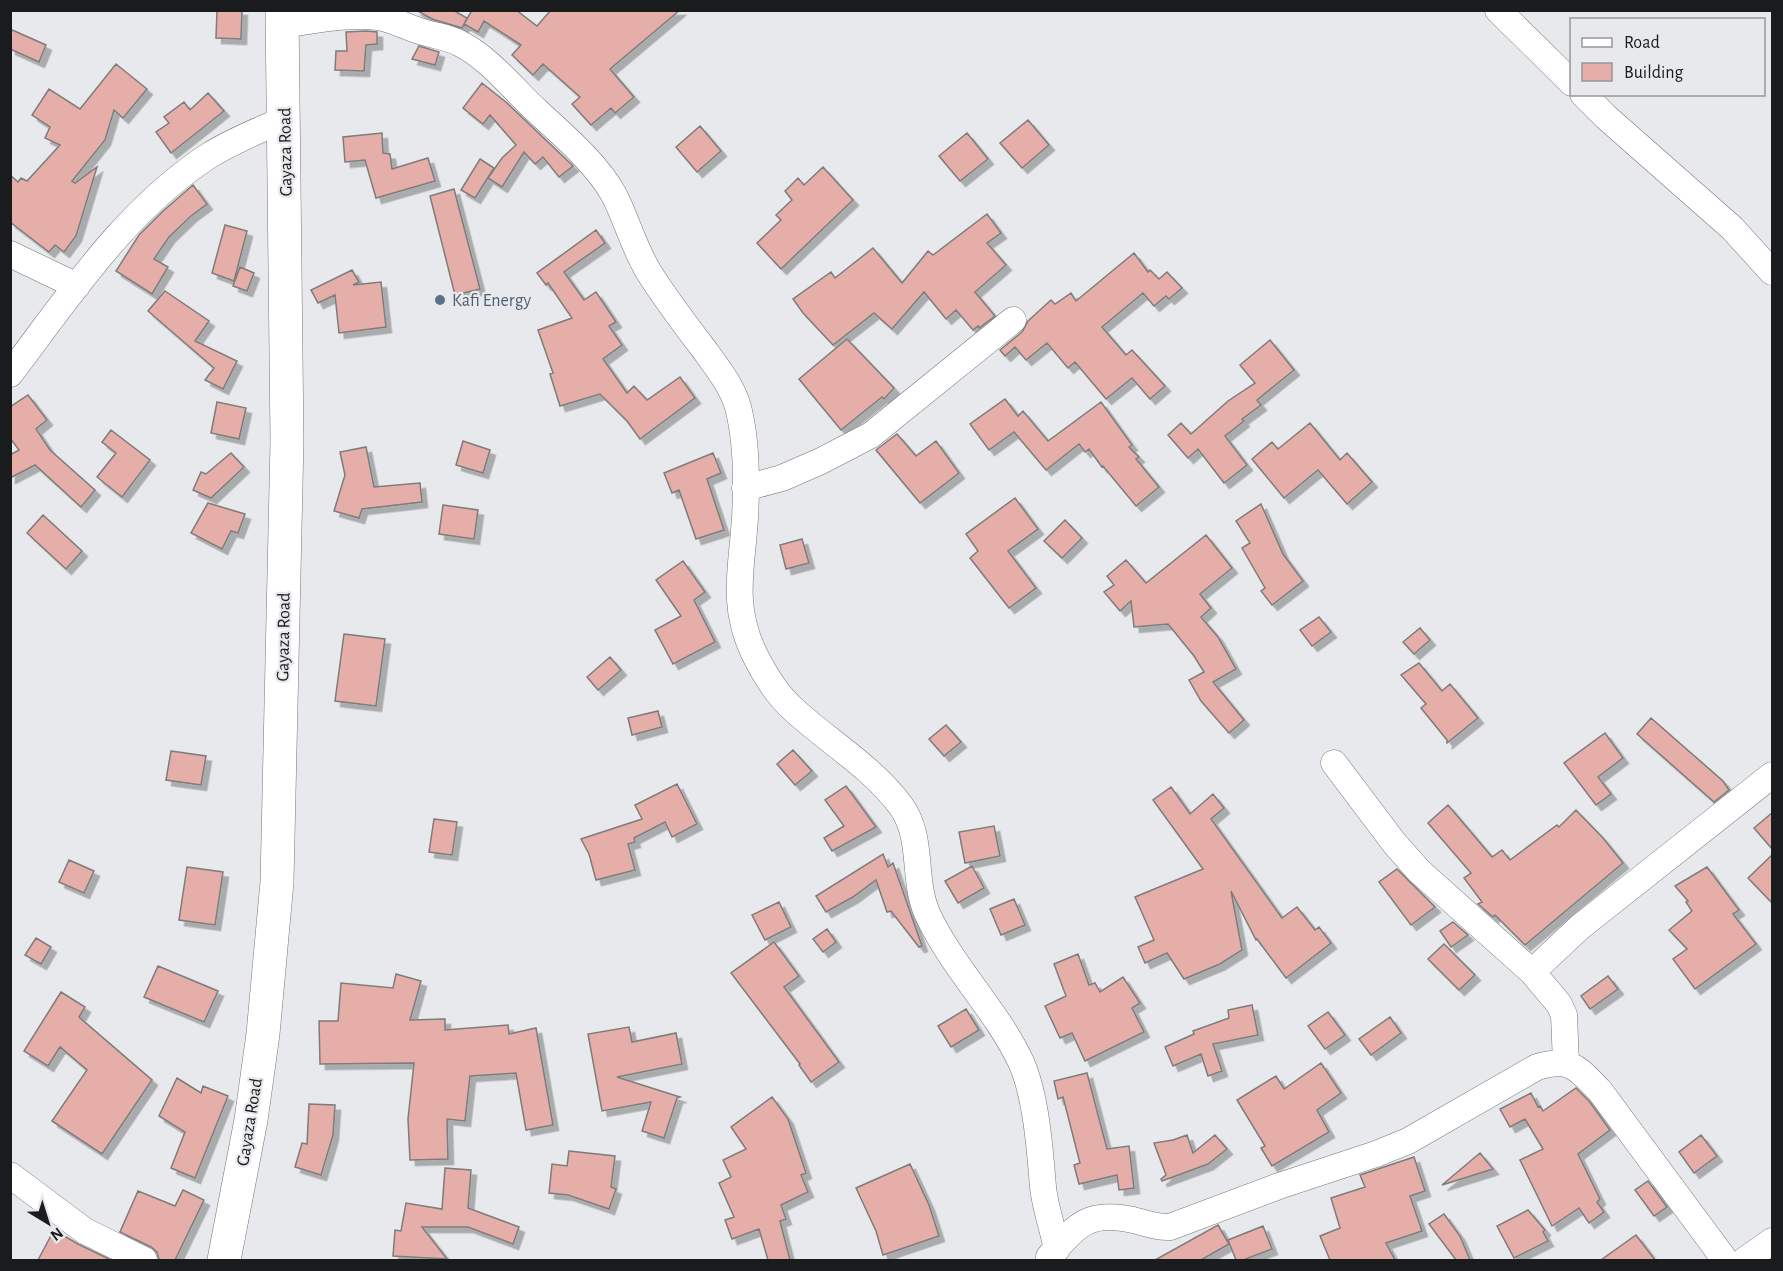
<svg xmlns="http://www.w3.org/2000/svg" width="1783" height="1271" viewBox="0 0 1783 1271" font-family="'Alegreya Sans',sans-serif">
<defs>
<filter id="shadow"><feDropShadow dx="5.5" dy="5.5" stdDeviation="0" flood-color="#0004"/></filter>
</defs>
<rect width="100%" height="100%" fill="#e8e9ec"/>
<path fill="#e5aea8" stroke="#7e7b7b" stroke-width="1.5" filter="url(#shadow)" d="M217,10h25l-1,29 -25,-1z
M416,10h37l14,8 -5,10 -30,-9z
M470,10h46l21,16 14,-16h129l-70,59 24,28 -19,16 -4,-5 -20,17 -19,-21 8,-7 -37,-33 -10,11 -21,-20 9,-10 -37,-24 -6,11 -14,-8 7,-12z
M10,29l36,16 -7,17 -29,-13z
M366,31l11,1v12l-11,1 -2,26 -29,-1 1,-19h11l-1,-19z
M419,46l20,6 -4,13 -23,-6z
M116,64l31,25 -24,29 -9,-8 -9,30 -33,41 3,2 22,-16 -21,69 -12,16 -9,-7 -6,7 -39,-30v-47l8,7 3,-4 6,3 33,-36 -15,-7 5,-11 -18,-12 17,-26 31,20z
M482,83l25,20 66,63 -14,11 -16,-20 -8,7 -11,-12 -22,35 -14,-9 14,-20 14,-13 -26,-30 -7,9 -20,-16z
M208,93l16,18 -53,42 -15,-21 13,-9 -5,-6 20,-15 6,8z
M1028,120l21,25 -27,23 -22,-25z
M700,126l21,25 -24,21 -21,-25z
M382,133l1,20 7,1 2,15 36,-11 7,23 -59,17 -11,-38 -20,2 -2,-25z
M967,133l21,26 -28,22 -21,-25z
M480,159l14,9 -19,30 -14,-8z
M823,167l30,33 -72,69 -24,-26 24,-23 -5,-5 16,-15 -7,-9 13,-13 6,7z
M193,185l14,19 -16,12 -22,21 -15,22 14,8 -16,27 -36,-23 23,-36 23,-23z
M454,189l26,100 -25,6 -25,-99z
M987,214l14,19 -14,10 19,22 -31,27 20,24 -16,12 -1,-2 -5,4 -17,-20 -10,9 -22,-27 -32,37 -18,-16 -41,32 -30,-32 -10,-14 38,-27 4,6 38,-30 29,35 26,-32 5,4z
M225,225l22,6 -13,50 -22,-8z
M596,230l9,13 -41,29 20,28 12,-8 20,30 -7,4 13,19 -19,14 24,34 7,-7 13,14 33,-23 15,21 -55,41 -13,-18 -27,-27 -40,12 -10,-32 3,-1 -15,-43 34,-12 -24,-35 -2,2 -9,-12z
M1134,253l14,19 2,-2 9,9 8,-7 15,16 -13,11 -3,-3 -12,10 -11,-13 -41,34 24,28 6,-5 33,36 -15,13 -18,-21 -26,21 -31,-37 -7,6 -21,-25 -21,17 -11,-13 -10,9 -5,-6 22,-18 6,-11 23,-21 4,4 16,-11 5,8z
M240,267l14,6 -7,18 -14,-5z
M352,270l7,12 -6,3 28,-3 5,45 -47,6 -4,-38 -17,8 -7,-13z
M165,291l44,30 -14,20 42,20 -14,28 -18,-9 9,-12 -66,-57z
M847,339l47,49 -10,11 -2,-2 -41,33 -42,-51z
M1270,340l24,30 -37,30 4,5 -19,14 2,2 -19,15 22,29 -23,18 -26,-34 -10,9 -20,-23 13,-12 10,11 37,-33 27,-18 -15,-18z
M28,395l19,25 -11,9 14,21 45,40 -14,17 -46,-42 -25,13v-23l9,-5 -9,-12v-31z
M1005,399l13,17 5,-5 25,30 53,-39 31,43 -3,2 10,10 -3,2 23,28 -23,19 -33,-40 -1,1 -13,-18 -4,3 -6,-8 -33,26 -32,-38 -25,18 -19,-26z
M217,402l29,6 -7,31 -28,-6z
M1310,423l30,37 7,-7 25,29 -25,22 -29,-34 -34,28 -32,-39 20,-17 6,7z
M111,430l39,30 -28,37 -25,-20 19,-24 -14,-11z
M897,434l19,22 20,-15 23,32 -39,30 -44,-53z
M463,441l27,9 -7,23 -27,-8z
M366,447l8,40 46,-4 2,19 -60,7 -3,9 -25,-7 11,-36 -5,-23z
M231,453l13,14 -33,31 -18,-8 8,-18 5,2z
M713,453l8,20 -14,6 17,51 -28,9 -17,-49 -7,3 -8,-20z
M1015,498l23,31 -30,22 28,37 -27,20 -39,-50 8,-7 -12,-17z
M208,503l37,11 -7,19 -7,-2 -9,18 -31,-16z
M1261,504l22,50 20,27 -31,24 -11,-14 4,-3 -23,-40 8,-5 -14,-22z
M443,505l35,5 -4,29 -35,-5z
M43,515l39,36 -16,18 -39,-36z
M1065,520l17,18 -20,20 -18,-17z
M1206,535l26,33 -32,26 11,14 -10,9 17,20 18,32 -23,13 31,38 -15,13 -28,-32 -12,-21 15,-8 -10,-16 -26,-32 -34,3 -3,-26 -11,10 -16,-19 10,-7 -7,-9 19,-16 20,23z
M802,539l7,24 -23,6 -6,-24z
M683,561l22,31 -11,8 21,42 -42,22 -18,-34 26,-14 -25,-36z
M1319,617l12,15 -19,14 -12,-16z
M1420,628l10,12 -16,14 -11,-12z
M344,634l41,5 -9,67 -41,-5z
M610,657l11,13 -23,20 -11,-13z
M1419,663l23,28 8,-7 28,34 -31,25v-3l-26,-32 5,-4 -25,-29z
M658,711l4,16 -30,8 -4,-17z
M1651,718l72,63 6,9 -15,12 -77,-68z
M946,725l15,17 -17,14 -15,-17z
M1605,733l18,25 -25,19 13,17 -15,11 -32,-42z
M793,750l19,21 -17,14 -18,-21z
M171,751l35,5 -5,29 -35,-5z
M677,784l20,40 -25,13 -7,-15 -31,16 1,4 -7,2 7,26 -39,10 -7,-26 -8,-15 61,-20 -7,-14z
M846,786l30,41 -44,24 -8,-13 20,-12 -19,-26z
M1171,787l19,27 23,-20 11,14 -13,11 71,99 15,-11 18,23 4,-3 12,16 -45,35 -29,-39 -1,1 -25,-49 11,59 -22,14 -36,15 -17,-26 -22,10 -7,-16 16,-7 -19,-43 68,-28 -50,-69z
M1448,805l44,52 10,-7 8,10 47,-35 2,2 17,-17 27,28 20,25 -98,82 -30,-30 -2,2 -15,-13 4,-2 -18,-24 7,-5 -43,-50z
M1773,812v38l-19,-22z
M434,819l23,3 -5,33 -23,-3z
M994,826l6,30 -35,7 -6,-31z
M883,854l5,13 5,-4 29,83 -3,1 -28,-36 -4,1 -11,-32 -23,17 -27,15 -10,-16z
M1773,854v50l-25,-26z
M69,860l25,11 -10,22 -25,-11z
M972,866l12,22 -26,15 -13,-22z
M187,867l36,5 -8,53 -36,-5z
M1707,867l32,43 -6,4 23,30 -61,45 -22,-30 14,-10 -18,-19 23,-19 -6,-9 2,-1 -13,-15z
M1397,869l38,38 -24,18 -32,-43z
M1014,899l11,26 -24,10 -11,-26z
M779,902l12,25 -26,13 -13,-25z
M1453,922l15,13 -17,12 -11,-16z
M827,929l9,13 -13,10 -10,-13z
M36,938l15,9 -10,17 -16,-9z
M774,942l25,34 -15,11 55,75 -28,20 -12,-17 1,-1 -69,-91z
M1444,944l31,31 -16,15 -31,-31z
M1078,954l11,31 6,-2 5,9 23,-15 17,26 -8,5 12,24 -59,29 -13,-28 -12,5 -15,-32 21,-10 -12,-32z
M158,966l60,25 -14,31 -60,-25z
M396,974l25,7 -11,39 35,-1v11l63,-5 1,9 27,-6 17,97 -27,5 -10,-57 -46,3 -5,45 -18,-2 1,40 -38,1 -2,-41 6,-56 -94,1 -1,-43h19l3,-38 52,5z
M1608,976l10,13 -28,20 -9,-13z
M61,992l24,15 -6,10 73,63 -50,74 -50,-33 35,-51 -27,-23 -12,19 -24,-15z
M1252,1005l6,30 -45,9 9,27 -14,5 -7,-22 -28,12 -8,-19 29,-13 -1,-3 36,-13 -1,-8z
M966,1009l13,21 -28,17 -13,-21z
M1328,1012l17,23 -20,14 -17,-23z
M1390,1017l11,16 -30,22 -12,-16z
M629,1027l3,15 44,-9 6,31 -65,13 63,20 -3,1 -13,40 -22,-7 9,-29 -49,9 -14,-77z
M1321,1063l20,30 -24,17 12,22 -57,34 -11,-18 4,-2 -28,-46 39,-24 8,13z
M1087,1073l20,76 22,-3 5,42 -15,2 -2,-15 -38,9 -5,-19 6,-2 -17,-66 -5,2 -4,-18z
M177,1078l24,15 2,-7 25,10 -33,82 -24,-10 14,-36 -26,-16z
M1576,1088l13,13 21,29 -32,24 22,45 -3,3 7,10 -15,11 -10,-15 -27,18 -32,-66 23,-11 -18,-30 -15,8 -10,-18 31,-16 7,14 2,-1 3,5z
M772,1097l16,22 18,54 -5,2 7,17 -27,13 5,14 -6,2 10,39h-22l-9,-31 -27,10 -7,-19 9,-3 -15,-34 12,-6 -8,-17 23,-11 -15,-22z
M309,1104l26,1 -2,30 -12,40 -26,-8 7,-24 5,1z
M1187,1135l6,18 22,-18 12,14 -19,15 -46,17 -1,-2 5,-4 -12,-32 19,-3z
M1701,1135l16,21 -23,17 -15,-21z
M569,1151l46,5 -4,31 5,2 -7,20 -41,-14 -19,-2 3,-29 15,2z
M1480,1153l13,16 -51,16z
M1414,1157l11,34 -15,5 12,35 -36,12 9,17h-65l-10,-24 20,-8 -9,-30 34,-11 -5,-12z
M910,1164l19,41 10,31 -56,19 -7,-24 -20,-43z
M445,1168l26,2 -3,38 51,19 -6,17 -45,-17h-46l25,32 -54,-3 2,-26 6,1 5,-28 36,6z
M1648,1181l19,26 -13,9 -19,-26z
M183,1190l21,10 -29,60h-16l-2,-8 -6,-5 -31,-15 18,-41 37,15z
M1528,1210l17,20 -2,2 5,9 -34,17 -17,-32z
M1444,1214l16,22 10,24h-14l-27,-36z
M1218,1225l11,19 -28,16h-46z
M1263,1226l9,23 -29,11h-7l-8,-20z
M54,1230l24,14 33,16h-73z
M1636,1235l19,25h-54z"/>
<g fill="none" stroke-linecap="round" stroke-linejoin="round">
<g stroke="#757678" stroke-width="27">
<path id="minor" d="M1498,10l74,73
M282,25c30,-4 65,-12 96,-8 16,2 29,11 45,15 12,4 26,5 38,12 29,15 53,46 77,68 26,24 59,52 76,83 13,25 20,54 36,79 17,27 37,53 56,78 12,17 26,34 32,55 9,35 9,75 7,111 -3,49 -14,86 8,133 10,21 24,44 41,59 35,32 78,57 107,96 23,32 11,72 26,107 24,53 69,96 94,149 15,33 19,88 22,125 2,20 10,42 14,62
M1583,94l23,23 126,111 40,44
M10,254l67,32
M10,374c60,-79 116,-165 200,-219 24,-15 50,-25 75,-36
M745,488l37,-10 39,-17 50,-26 142,-115
M1334,763l61,81 24,27 113,101 27,32 5,11 2,48
M1532,972l48,-45 192,-152
M10,1175l75,56 59,29
M1049,1257c28,-32 39,-47 84,-37 12,3 25,8 37,7l109,-41 97,-32 32,-13 129,-74c35,-10 40,1 63,24l125,169
M1745,1260l27,-19"/>
</g>
<g stroke="#757678" stroke-width="34">
<path id="major" d="M224,1260l27,-140 12,-86 14,-152 10,-441 -5,-431"/>
</g>
<use href="#minor" stroke="#fff" stroke-width="26"/>
<use href="#major" stroke="#fff" stroke-width="33"/>
</g>
<circle fill="#5c6f8a" stroke="#e8e9ec" stroke-width="2" cx="440" cy="300" r="6"/>
<g text-anchor="middle" stroke-width="4.5" stroke-linejoin="round" paint-order="stroke">
<g font-size="18" fill="#1a1b1c" stroke="#e8e9ec">
<text transform="translate(285 152) rotate(-91)" y="6">Gayaza Road</text>
<text transform="translate(283 637) rotate(-89)" y="6">Gayaza Road</text>
<text transform="translate(249 1122) rotate(-81)" y="6">Gayaza Road</text>
</g>
<g font-size="18" fill="#4e5e75" stroke="#e8e9ec" text-anchor="start">
<text x="452" y="306">Kafi Energy</text>
</g>
</g>
<rect width="1783" height="1271" fill="none" stroke="#1a1b1c" stroke-width="24"/>
<rect x="1570" y="18" width="195" height="78" fill="#e8e9ec" stroke="#969799" stroke-width="1.5"/>
<rect x="1582" y="38" width="30" height="9" fill="#ffffff" stroke="#969799" stroke-width="1.5"/>
<text x="1624" y="48" font-size="18" fill="#1a1b1c">Road</text>
<rect x="1582" y="63" width="30" height="18" fill="#e5aea8" stroke="#969799" stroke-width="1.5"/>
<text x="1624" y="78" font-size="18" fill="#1a1b1c">Building</text>
<g transform="translate(48 1223) rotate(142)" stroke="#e8e9ec" stroke-width="4.5" paint-order="stroke">
<path d="M0-4.5L10 22L0 15L-10 22Z" fill="#1a1b1c"/>
<text y="-9" font-size="16" font-weight="bold" text-anchor="middle" fill="#1a1b1c">N</text>
</g>
</svg>
